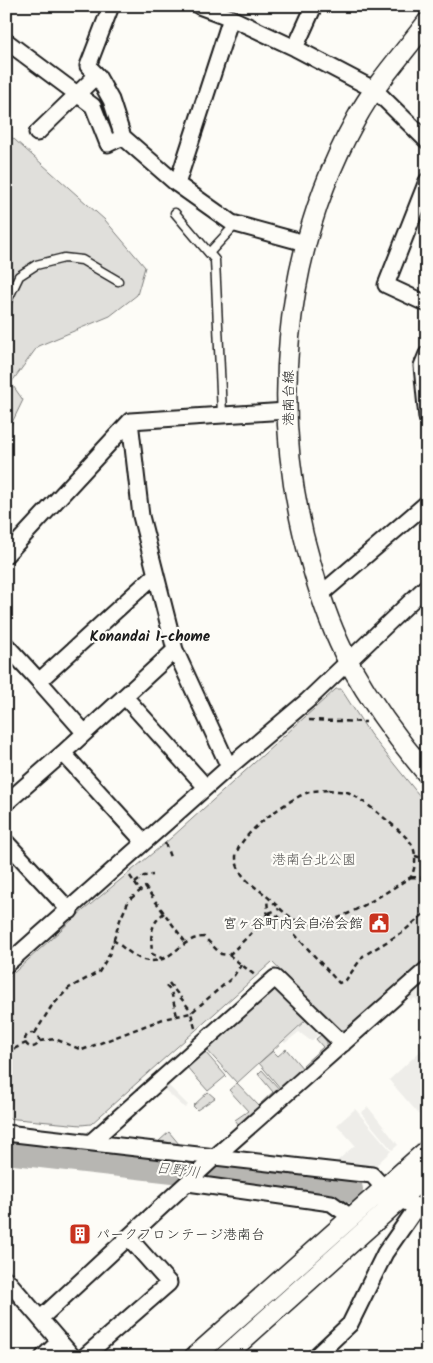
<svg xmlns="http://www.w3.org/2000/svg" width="433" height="1363" viewBox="0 0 433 1363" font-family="Kalam,'Klee One',sans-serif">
<rect width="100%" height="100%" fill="#fdfcf7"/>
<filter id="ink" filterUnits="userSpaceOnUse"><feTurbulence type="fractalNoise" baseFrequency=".02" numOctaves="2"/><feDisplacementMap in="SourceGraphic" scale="10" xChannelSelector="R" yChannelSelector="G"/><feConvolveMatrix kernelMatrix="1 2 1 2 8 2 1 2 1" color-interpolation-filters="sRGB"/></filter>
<g filter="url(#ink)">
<path fill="#eeede9" d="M416,988l11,13v10l-12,-13 -4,3 -4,-5z
M306,1021l12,14 -7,6 -12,-9 -14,11 -2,-2z
M425,1047l2,2 -2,72 -36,-41z
M168,1085l20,20 -3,3 -21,-19z
M368,1107l30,38 -6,5 -31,-37z
M355,1109l36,42 -18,17 -38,-5 20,-18 -18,-20z"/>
<path fill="#e0dfdb" stroke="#7e7e7c" d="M6,132l99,88 40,47 -8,28 -27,21 -72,30 -27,37 12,17 -17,35z
M336,689h5l29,45 57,71v153l-80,72 -11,-1 -64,-67 -181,162 -10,1 -75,-7v-138l67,-61 98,-81z
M271,989l8,2 27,29 -69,63 23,24 -20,19 -5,-6 13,-9 -19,-21 8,-7 -31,-34z
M321,1035l6,7v6l-22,19 -2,-2 20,-18 -7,-8z
M286,1049l17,20 -22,20 -22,-26 14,-12 5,5z
M201,1052h4l21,24 -18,15 -23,-26z
M262,1070l18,20 -17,15 -2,-2 12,-11 -15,-18z
M208,1092l7,6 -18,12 -4,-4z
M169,1132l10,12 -20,-3z"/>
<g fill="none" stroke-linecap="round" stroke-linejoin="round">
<path stroke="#b7b6b2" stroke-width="28" d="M6,1150l343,39"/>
<g stroke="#1c1c1c" stroke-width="11">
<path id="service" d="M175,213l40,47 7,154
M209,253l27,-29
M6,303l13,-27 17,-11 28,-7 18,2 36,21"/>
</g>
<g stroke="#1c1c1c" stroke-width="19">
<path id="minor" d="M111,6l-23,60 9,9 14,25 12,37 54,47 55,39 73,20
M199,6l32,12 64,30 80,42 52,51
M6,41l87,65 15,38 15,-7
M295,48l19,-42
M37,133l60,-58
M427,181l-41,104 41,19
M177,184l54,-166
M427,354l-5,12 5,52
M6,555l124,-134 156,-10
M320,595l107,-92
M6,645l33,36
M125,697l80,89
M84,732l-45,-51 116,-106
M229,767l78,-66 120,-115
M6,803l57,-50
M6,842l64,69
M144,842l-81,-89 112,-103
M6,965l223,-198 -54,-117 -34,-134 -11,-95
M6,1133l366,42c15,17 32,32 55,32
M91,1142l184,-164 68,66
M188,1183l143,20 21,15
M6,1279l67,78
M41,1318l175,-162 211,-187
M43,1357l17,-16
M84,1357l85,-74 -40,-45
M315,1357l35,-33 35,-71 32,-46"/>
</g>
<g stroke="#1c1c1c" stroke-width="22">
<path id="tertiary" d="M427,22c-24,32 -52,62 -71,97 -75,136 -88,300 -44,448 9,32 21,66 37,96 22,39 49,77 78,111
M194,1357l233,-207
M224,1357l203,-182"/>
</g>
<path stroke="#1c1c1c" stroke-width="2.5" stroke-dasharray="5 4" stroke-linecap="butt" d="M309,720l57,2
M328,790c6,1 13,1 19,2 11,3 57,41 64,51 6,10 5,24 0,34 -23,14 -69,45 -95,47 -23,3 -37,-18 -53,-31 -12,-9 -26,-18 -27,-35 -1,-22 53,-59 73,-66 5,-2 13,-1 19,-2z
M165,843l6,17
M415,856l12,3
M130,876l10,15
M411,877l16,1
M135,883l9,-7 9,-1
M269,913l10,-4
M267,914l11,2 61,67 7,-3 17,-24 40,-24 24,-21
M113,940c9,6 20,17 31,20 27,7 36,-23 60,-23l17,17 8,1 27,21
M229,955l35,-34 4,-10 -1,-12
M164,959l-12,-5c-1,-18 -3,-29 12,-41
M169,983l23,29
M166,986l5,5 6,25
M195,1028l-4,-15 42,-36 8,-12
M25 1040a7 7 0 1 1 14 0a7 7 0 1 1-14 0Z
M35,1033l16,-26 18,-19 30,-16 10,-17 11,-35 9,-20 16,-13 41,56
M40,1041l15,-2 27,11 81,-31 28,-6
M6,1053l20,-10"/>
<use href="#service" stroke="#fdfcf7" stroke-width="8"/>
<use href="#minor" stroke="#fdfcf7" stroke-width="15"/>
<use href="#tertiary" stroke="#fdfcf7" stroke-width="19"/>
</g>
</g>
<defs>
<g id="civic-square" transform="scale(1.125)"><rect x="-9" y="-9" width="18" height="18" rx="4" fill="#c8321e" stroke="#fdfcf7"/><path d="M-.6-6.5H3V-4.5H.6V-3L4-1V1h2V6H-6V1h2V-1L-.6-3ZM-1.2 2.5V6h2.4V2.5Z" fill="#fff"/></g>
<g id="building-square" transform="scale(1.125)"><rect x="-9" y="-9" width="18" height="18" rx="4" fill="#c8321e" stroke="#fdfcf7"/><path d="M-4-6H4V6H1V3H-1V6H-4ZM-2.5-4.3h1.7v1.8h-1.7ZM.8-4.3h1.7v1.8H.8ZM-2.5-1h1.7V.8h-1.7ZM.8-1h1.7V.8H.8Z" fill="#fff"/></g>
</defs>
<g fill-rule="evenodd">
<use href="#civic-square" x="379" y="923"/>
<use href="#building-square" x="80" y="1234"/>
</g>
<g text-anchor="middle" stroke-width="4.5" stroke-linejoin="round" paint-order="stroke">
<g font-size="14" fill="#1c1c1c" stroke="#fdfcf7">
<text transform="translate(288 398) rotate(-90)" y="5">港南台線</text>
</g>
<g font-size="14" fill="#575655" stroke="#fdfcf7">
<text x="314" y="864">港南台北公園</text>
</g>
<g font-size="14" fill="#1c1c1c" stroke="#fdfcf7" text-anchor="end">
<text x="363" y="928">宮ヶ谷町内会自治会館</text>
<text x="96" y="1239" text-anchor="start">パークフロンテージ港南台</text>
</g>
<g font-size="15" font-weight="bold" fill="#1c1c1c" stroke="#fdfcf7">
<text x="150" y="641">Konandai 1-chome</text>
</g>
<g font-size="15" font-style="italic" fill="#5a5a58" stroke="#fdfcf7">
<text transform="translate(178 1170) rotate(7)" y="5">日野川</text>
</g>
</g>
<rect width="433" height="1363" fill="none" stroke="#fdfcf7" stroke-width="25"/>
<rect x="12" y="12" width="408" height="1338" fill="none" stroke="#1c1c1c" stroke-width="2" filter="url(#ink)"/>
</svg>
